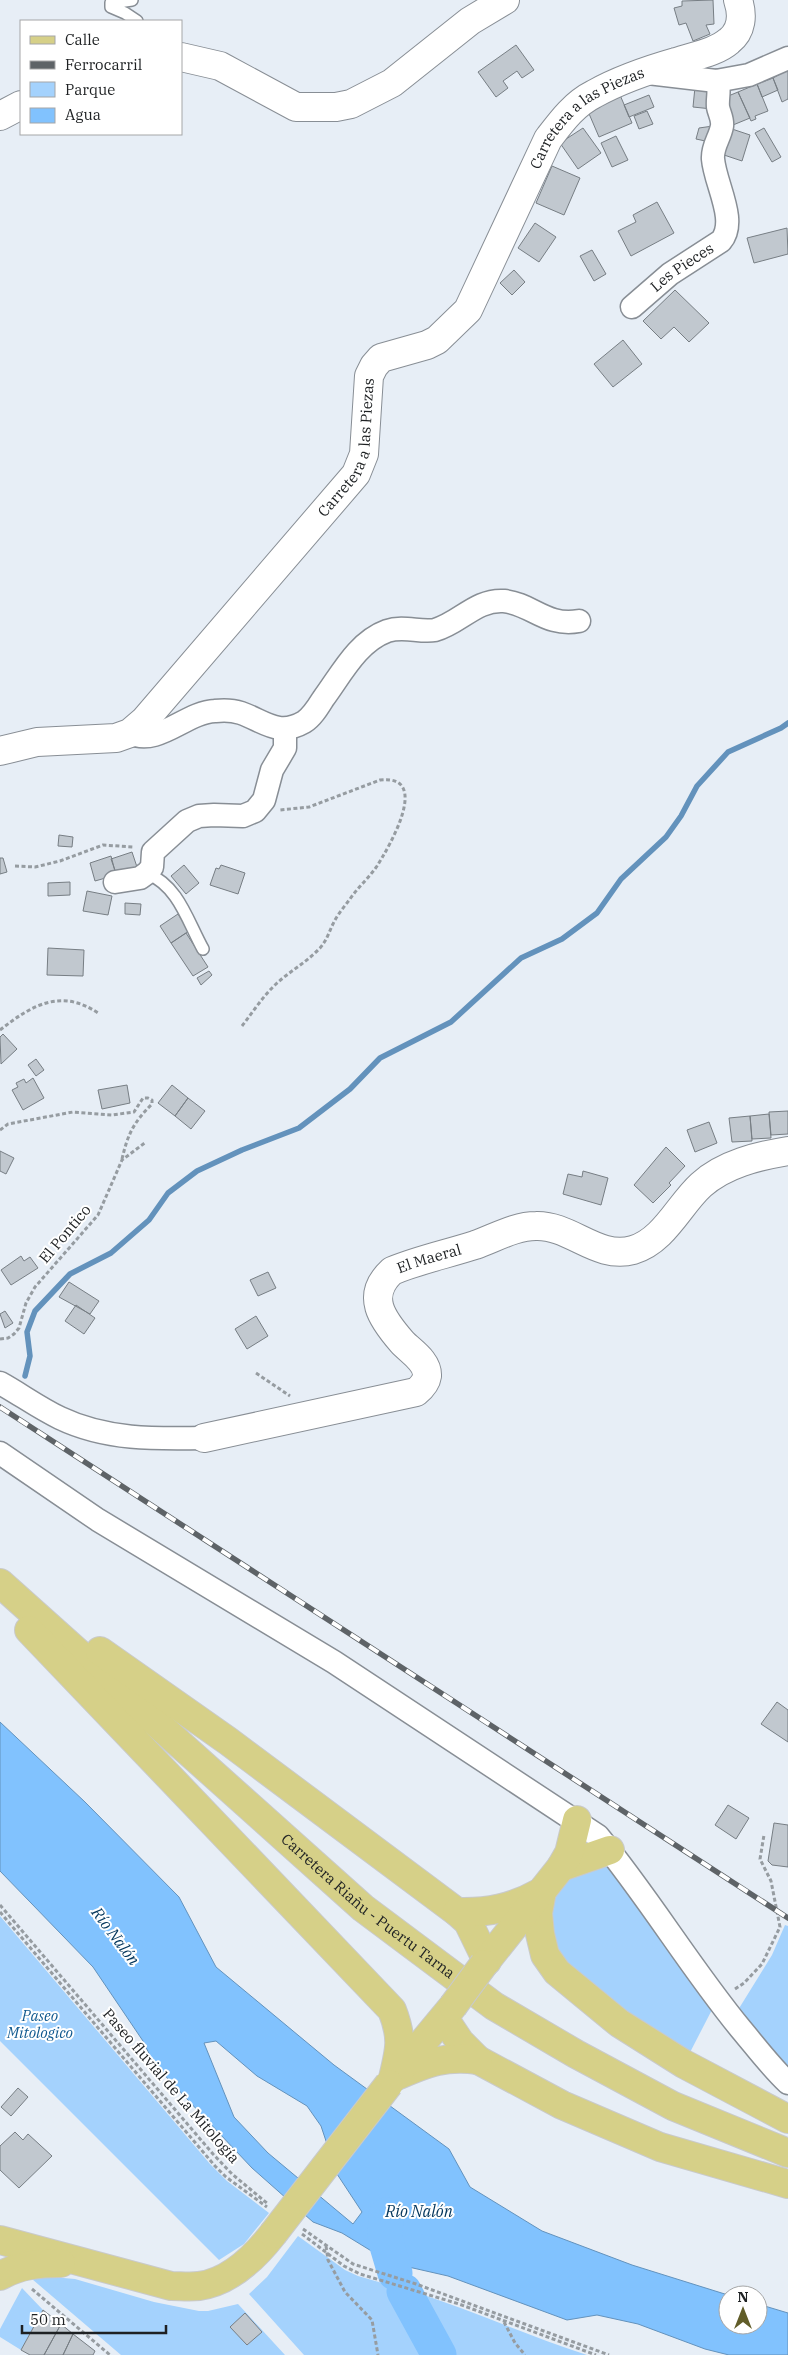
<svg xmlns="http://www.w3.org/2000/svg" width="788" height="2355" viewBox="0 0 788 2355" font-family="'IBM Plex Serif',serif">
<rect width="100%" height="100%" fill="#e7eef6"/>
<path fill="#a4d2fd" d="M610,1850l107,150 -33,64 -65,-41 -79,-89 21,-67z
M0,1916l210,248 17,17 42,32 -25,31 -25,16 -219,-219z
M785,1925l3,1v140l-50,-56 34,-55z
M298,2236l47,34 13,6 38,11 38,68h-130l-55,-61 18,-17z
M52,2277l23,2 79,23 45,9h9l30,-7 47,51h-164l-89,-76z
M22,2288l21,22 -22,40 -21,-13v-8z
M415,2292c58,19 114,44 172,63h-136z"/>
<path fill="#81c2fe" stroke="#6392bc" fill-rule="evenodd" d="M0,1722l85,80 94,95 37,70 118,98 115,84 21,38 72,44 90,34 96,30v30h30v-21l30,9v42h-59l-24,-6 -67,-25 -41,-9 -30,5 -119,-44 -57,-13 -49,-30 -29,-11 -61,-54 -98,-104 -11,-23 -50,-74 -93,-96zM216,2041l41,35 50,30 14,20 16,48 25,38 -9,12 -85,-71 -34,-36 -30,-74z"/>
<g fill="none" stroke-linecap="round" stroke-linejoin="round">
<path stroke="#6392bc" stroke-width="5.5" d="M25,1376l5,-20 -3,-24 8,-21 35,-37 41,-21 38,-33 19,-27 29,-22 45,-21 57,-22 51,-39 30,-31 71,-36 70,-64 41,-19 35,-26 24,-34 45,-42 15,-21 16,-30 31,-34 53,-24 7,-5"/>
<path stroke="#81c2fe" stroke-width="35" d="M386,2215l-1,24 10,34
M404,2291l35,64"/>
</g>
<path fill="#c1c8cf" stroke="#777e84" d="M713,0l1,24 -8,1 4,9 -17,7 -7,-18 -7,2 -5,-17 8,-2v-5z
M516,45l18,25 -12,8 -5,-7 -14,10 5,7 -12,9 -18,-25z
M788,65v34l-6,3 -9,-24 9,-5z
M773,78l5,12 -16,7 -5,-13z
M757,84l11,27 -13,5 1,3 -5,2 -13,-29z
M695,87l19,3 -2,19 -19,-2z
M738,92l12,26 -17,7 -12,-26z
M620,95l12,28 -33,14 -12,-28z
M649,95l5,12 -25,10 -5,-12z
M647,111l6,13 -14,5 -5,-13z
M713,126l-3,16 -14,-3 3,-11z
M583,128l18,25 -23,16 -18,-26z
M729,128l21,7 -8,26 -21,-7z
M764,128l17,29 -9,5 -17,-29z
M616,136l12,24 -16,7 -11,-24z
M552,166l28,12 -16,37 -28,-12z
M657,202l17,31 -43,23 -13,-25 18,-9 -3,-7z
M535,223l21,14 -17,25 -21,-14z
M787,228l1,26 -34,9 -7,-25z
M592,250l14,24 -12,7 -14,-25z
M514,270l11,12 -13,13 -12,-12z
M675,290l34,33 -20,19 -15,-15 -13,12 -18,-18z
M623,340l19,24 -29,23 -19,-23z
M59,835l14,2 -1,10 -14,-1z
M132,852l6,18 -21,6 -6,-17z
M111,856l5,19 -21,6 -5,-18z
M0,858h3l4,14 -7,2z
M184,865l15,18 -13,11 -15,-18z
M221,865l24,8 -7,21 -28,-9 6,-17 3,1z
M70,882v13l-22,1v-13z
M87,891l25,5 -4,19 -25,-4z
M125,903l16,1 -1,11 -15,-1z
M178,914l11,17 -18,12 -11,-17z
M186,933l22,34 -15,9 -22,-33z
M48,948l36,2 -1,26 -36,-1z
M209,971l3,4 -11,10 -4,-7z
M3,1034l14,15 -16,15 -1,-27z
M36,1059l8,11 -8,6 -8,-11z
M33,1078l11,20 -21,12 -11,-20 6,-3 -2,-4 8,-4 2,4z
M127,1085l3,18 -28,6 -4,-19z
M172,1085l16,13 -13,18 -17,-13z
M188,1098l17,13 -14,18 -16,-13z
M788,1111v23l-17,1 -2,-23z
M769,1114l2,24 -19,1 -2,-23z
M750,1116l2,25 -20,1 -3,-24z
M709,1122l8,21 -22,9 -8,-22z
M666,1147l19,19 -16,17 2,2 -18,18 -19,-18z
M0,1151l14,7 -8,16 -6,-3z
M583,1171l25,7 -7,27 -38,-11 5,-20 14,3z
M21,1256l3,5 6,-4 8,11 -27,17 -10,-15z
M268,1272l8,16 -18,8 -8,-16z
M69,1282l30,19 -9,13 -31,-17z
M76,1305l19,13 -11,16 -19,-13z
M5,1311l8,12 -8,5 -5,-14z
M256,1316l12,20 -21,13 -12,-20z
M777,1702l11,8v32l-27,-18z
M728,1805l21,13 -13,21 -21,-14z
M774,1823l14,2v42l-16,-2 -4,-4z
M18,2088l10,9 -17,19 -10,-9z
M15,2132l8,8 5,-6 24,22 -33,32 -19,-18v-24z
M43,2310l18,14 -17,31h-14l-9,-5z
M245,2313l17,19 -15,13 -17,-18z
M61,2324l12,10 -10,21h-19z
M73,2334l22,17 -2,4h-30z"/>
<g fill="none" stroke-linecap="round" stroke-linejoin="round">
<g stroke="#888e95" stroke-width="14">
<path id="service" d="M132,0l-21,3v4l14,6 12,8
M147,873c32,14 40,47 56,76"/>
</g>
<g stroke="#888e95" stroke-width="25">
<g id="minor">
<path d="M648,73l68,8 33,-6 39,-17"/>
<path id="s1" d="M632,307l38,-33 51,-33c17,-20 -6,-57 -8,-82 -1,-13 7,-21 9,-33 1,-7 -3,-13 -4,-19 -1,-10 3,-18 -2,-26"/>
<path d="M130,733c28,14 56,-21 85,-22 8,-1 17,-1 26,2 23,8 37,24 63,9 8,-5 14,-15 19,-23 18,-24 34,-57 64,-68 17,-6 33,2 48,-1 25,-7 41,-31 69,-29 28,3 42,26 75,20"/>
<path d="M115,882l25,-4 7,-5 5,-6 1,-15 34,-31 12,-5 15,-1 29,1 12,-5 9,-11 8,-30 13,-22v-19"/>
<path d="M0,1383c20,11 39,25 60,35 46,22 95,21 144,20"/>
<path d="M0,1453l98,67 236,142 264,174c51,62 92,131 142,192 16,19 30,38 48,55"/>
</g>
</g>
<g stroke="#888e95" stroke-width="30">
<g id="tertiary">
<path d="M181,57l39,9 76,41h40l15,-3 41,-21 78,-62 35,-21"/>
<path d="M0,116l21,-11"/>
<path id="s2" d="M0,751l37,-9 79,-4 14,-5 14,-12 212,-247 8,-20 5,-78 5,-10 7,-8 46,-13 10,-5 31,-30 80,-171c13,-17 26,-35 46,-45 25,-14 54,-24 82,-32 17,-6 39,-9 53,-21 13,-10 14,-26 9,-41"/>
<path id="s3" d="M204,1438l212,-46c5,-4 10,-9 11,-16 1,-15 -17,-25 -25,-34 -20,-23 -37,-46 -10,-71 26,-11 55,-17 83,-26 20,-7 40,-19 61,-19 35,-1 61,34 97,24 31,-9 46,-45 68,-65 23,-21 57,-29 87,-34"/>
</g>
</g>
<g stroke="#c9caca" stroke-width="30">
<g id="primary">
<path id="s4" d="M0,1583l363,325 131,98 82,48 97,52 115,47"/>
<path d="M29,1630l363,380c11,28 8,39 1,68"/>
<path d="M100,1651l128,90 229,171 11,10 19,39"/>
<path d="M561,1867l49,-17"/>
<path d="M542,1891l-4,22 2,21 5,21 12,17 62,51 65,41 104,55"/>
<path d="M457,1912c31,1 55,-4 82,-19"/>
<path d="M484,1964l77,-97 8,-14 8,-33"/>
<path d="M444,2018l16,24 18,18 84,45 98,42 128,37"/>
<path d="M399,2075c30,-13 46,-19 79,-15"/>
<path d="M395,2076l58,-70"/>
<path d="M0,2240l171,46c9,0 19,1 28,0 30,-4 56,-29 74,-52"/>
<path d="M0,2276c19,-11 39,-13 61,-13"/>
</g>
</g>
<path stroke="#969ca1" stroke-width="3" stroke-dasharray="4 2.5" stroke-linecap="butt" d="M15,866l20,1 25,-6 43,-16 30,2
M242,1026c11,-14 21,-30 34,-42 14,-13 31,-22 44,-36 7,-8 9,-16 13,-24 4,-9 11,-17 17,-25 8,-12 19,-21 27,-33 12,-19 55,-92 3,-86l-71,27 -29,3
M0,1030c32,-25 61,-42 98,-17
M0,1130l8,-6 65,-12 39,3 22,-3 9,-14h5l4,2v4c-19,19 -24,30 -30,55
M0,1339l8,-1 6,-4 5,-6 7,-25 9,-16 63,-72 24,-55 24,-18
M256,1373l34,23
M0,1905l213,249 19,20 36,30
M0,1912l215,254 11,11 41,30
M735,1989l9,-6 18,-19 18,-37 -9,-46 -11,-22 4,-24
M303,2229l50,35 63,20 193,71
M302,2234l42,32 16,8 99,30 137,51
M326,2246l2,14 17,32 27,28 6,35
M32,2289l78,66
M504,2322l11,21 10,12"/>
<use href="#service" stroke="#fff" stroke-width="11"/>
<use href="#minor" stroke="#fff" stroke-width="22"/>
<use href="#tertiary" stroke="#fff" stroke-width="28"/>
<use href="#primary" stroke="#d6d088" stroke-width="28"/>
<g stroke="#5e6367" stroke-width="5.5">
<path id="rail" d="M0,1407l788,511"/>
</g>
<use href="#rail" stroke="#fff" stroke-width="4" stroke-dasharray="11" stroke-linecap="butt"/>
<g stroke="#c9caca" stroke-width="30" stroke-linecap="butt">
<path id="primary-bridge" d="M453,2006l31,-42
M273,2234l116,-150"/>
</g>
<use href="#primary-bridge" stroke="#d6d088" stroke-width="28"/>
</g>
<g text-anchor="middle" stroke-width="4" stroke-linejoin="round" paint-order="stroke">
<g font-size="15" fill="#1e2123" stroke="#fff">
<text dy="5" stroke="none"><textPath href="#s2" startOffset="932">Carretera a las Piezas</textPath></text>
<text dy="5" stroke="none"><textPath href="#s1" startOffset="64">Les Pieces</textPath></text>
<text dy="5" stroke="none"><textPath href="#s2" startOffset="498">Carretera a las Piezas</textPath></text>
<text transform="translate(65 1234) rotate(-50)" y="5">El Pontico</text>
<text dy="5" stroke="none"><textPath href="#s3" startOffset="402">El Maeral</textPath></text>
<text dy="5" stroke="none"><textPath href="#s4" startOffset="490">Carretera Riañu - Puertu Tarna</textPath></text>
<text transform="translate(171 2086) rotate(49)" y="5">Paseo fluvial de La Mitología</text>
</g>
<g font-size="15" font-style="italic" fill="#10598f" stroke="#fff">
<text x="40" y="2021">Paseo<tspan x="40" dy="17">Mitologico</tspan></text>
</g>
<g font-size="16" font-style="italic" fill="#03365c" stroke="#fff">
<text transform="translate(116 1936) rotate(53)" y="6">Río Nalón</text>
<text x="419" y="2217">Río Nalón</text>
</g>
</g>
<rect x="20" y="20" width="162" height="115" fill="#ffffff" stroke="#a5a6a7"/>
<rect x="30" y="36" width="25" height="8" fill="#d6d088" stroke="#a5a6a7"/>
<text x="65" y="45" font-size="15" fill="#1e2123">Calle</text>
<rect x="30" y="61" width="25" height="8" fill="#5e6367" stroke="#a5a6a7"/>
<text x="65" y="70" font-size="15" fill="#1e2123">Ferrocarril</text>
<rect x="30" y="82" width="25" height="15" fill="#a4d2fd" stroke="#a5a6a7"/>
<text x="65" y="95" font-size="15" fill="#1e2123">Parque</text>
<rect x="30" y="108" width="25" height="15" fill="#81c2fe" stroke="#a5a6a7"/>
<text x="65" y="120" font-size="15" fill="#1e2123">Agua</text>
<g transform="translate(743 2310)"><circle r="24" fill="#ffffff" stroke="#a5a6a7"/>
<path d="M0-4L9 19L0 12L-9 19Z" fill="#615d29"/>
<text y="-8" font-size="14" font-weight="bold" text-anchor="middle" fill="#1e2123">N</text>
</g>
<path d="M22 2325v8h144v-8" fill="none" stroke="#1e2123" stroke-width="2.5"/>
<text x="30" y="2325" font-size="15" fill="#1e2123" stroke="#ffffff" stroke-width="4" paint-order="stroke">50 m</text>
</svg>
